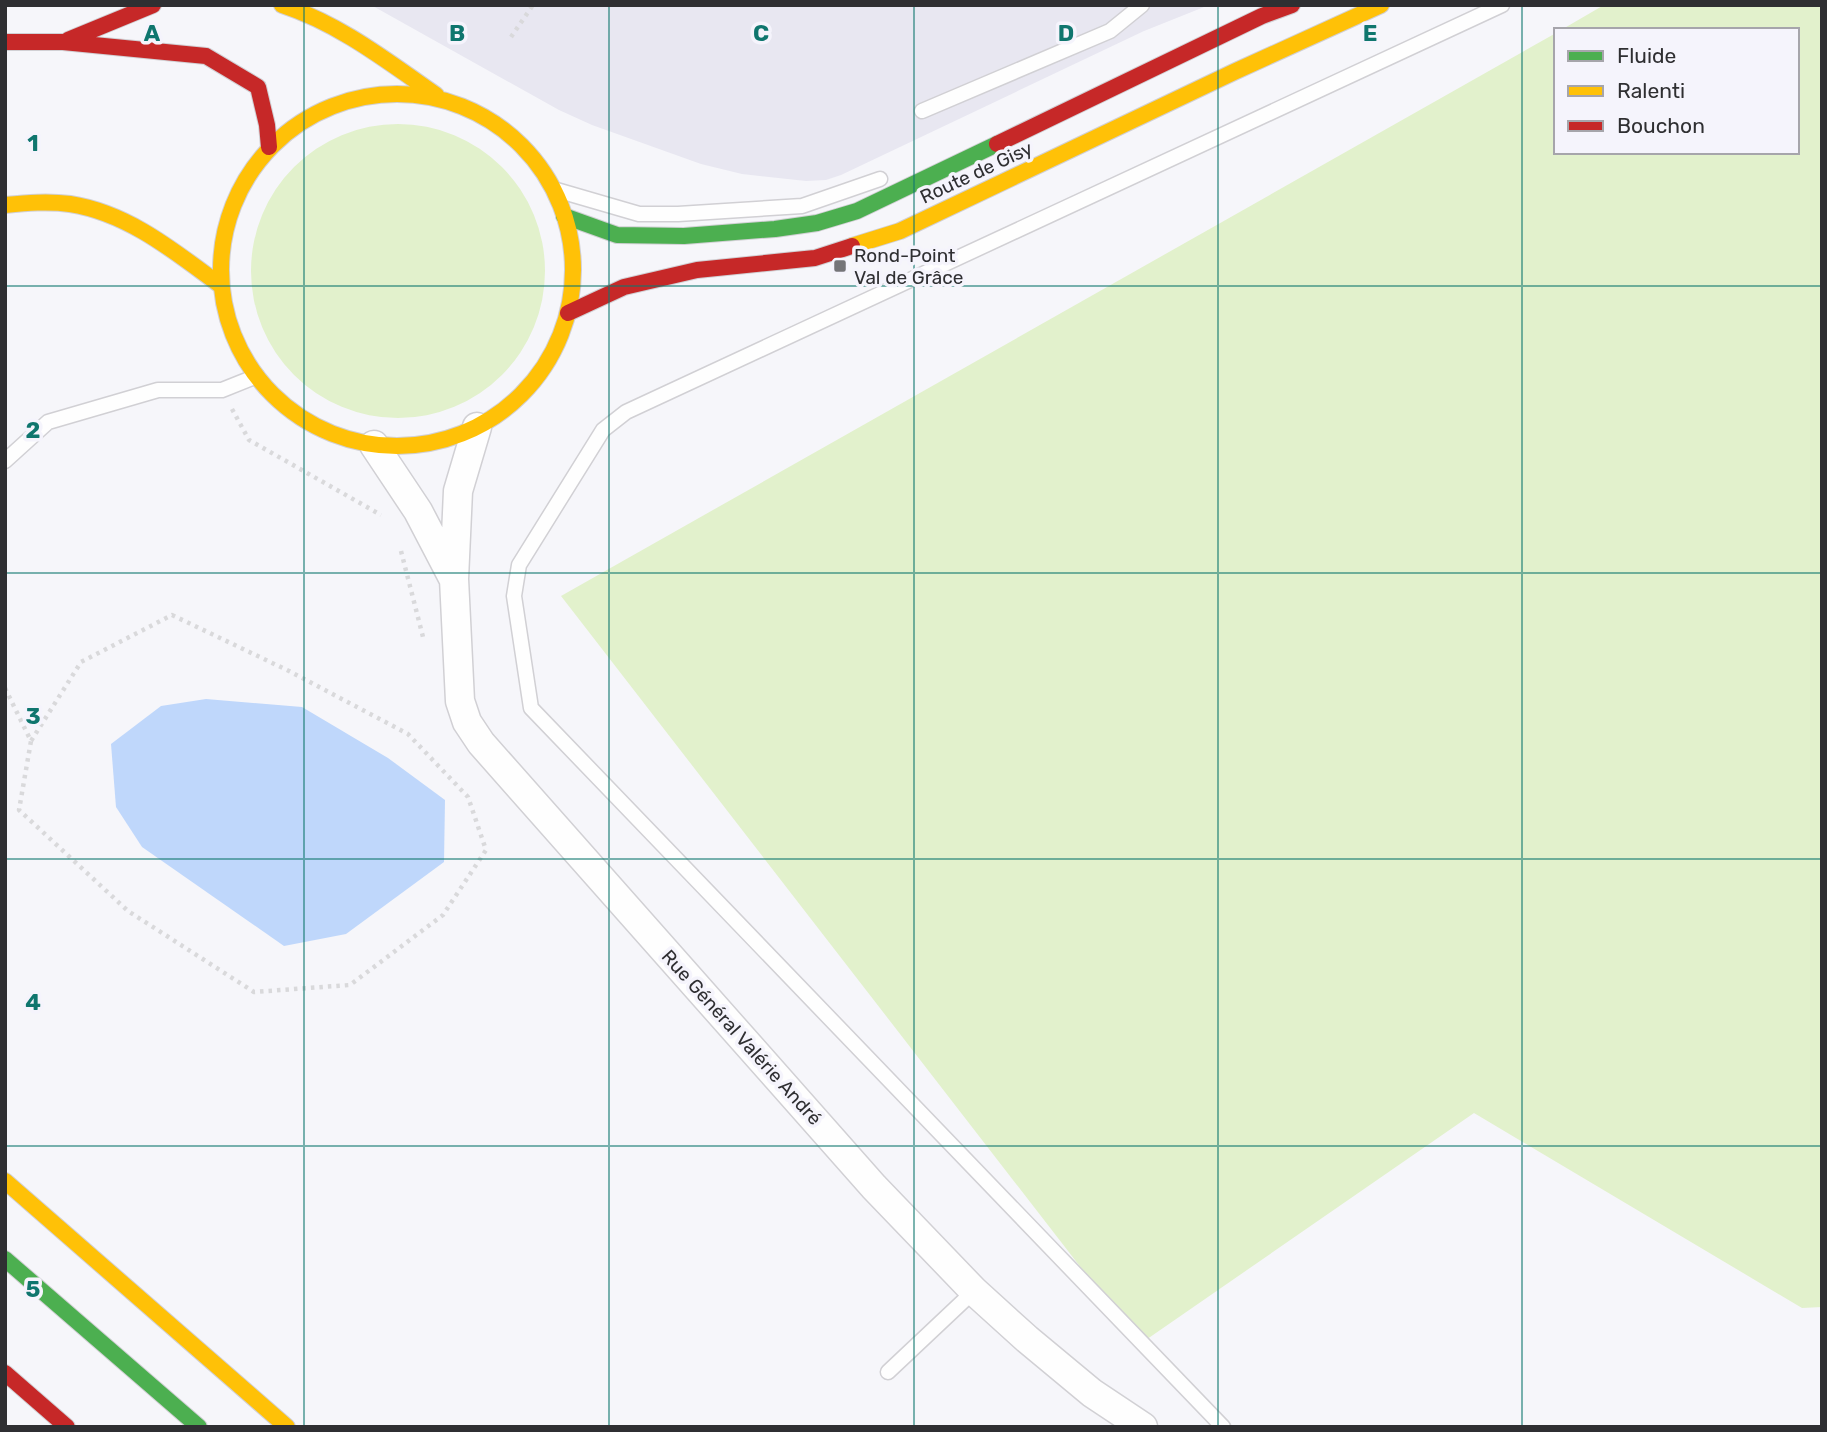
<svg xmlns="http://www.w3.org/2000/svg" width="1827" height="1432" viewBox="0 0 1827 1432" font-family="Rubik,sans-serif">
<rect width="100%" height="100%" fill="#f6f6fa"/>
<path fill="#e8e7f1" d="M371,5h838l-65,26 -303,144 -15,5 -20,1 -64,-7 -41,-10 -109,-39 -33,-15z"/>
<path fill="#e2f1cc" d="M1604,5h218v1302l-20,1 -328,-195 -334,231 -579,-748 995,-563v119h241v-122h-236z
M251 271a147 147 0 1 1 294 0a147 147 0 1 1-294 0Z"/>
<path fill="#bfd7fb" d="M206,699l96,8 86,51 57,42 -1,62 -98,72 -62,12 -142,-99 -26,-40 -5,-63 50,-38z"/>
<g fill="none" stroke-linecap="round" stroke-linejoin="round">
<g stroke="#d1d0d4" stroke-width="17">
<path id="lane" d="M922,111l188,-80 32,-26
M553,189l86,25h39l124,-8 78,-27
M5,461l43,-39 110,-32h64l35,-14
M888,1372l86,-81
M1223,1427l-692,-719 -17,-112 5,-31 84,-135 23,-18 876,-407"/>
</g>
<g stroke="#d1d0d4" stroke-width="31">
<path id="street" d="M477,427l-19,64 -4,88 6,122 7,21 14,21 393,444 100,104 53,48 65,54 51,34
M374,445l44,66 35,67"/>
</g>
<g stroke="#d1d0d4" stroke-width="18">
<path id="fast" d="M564,216l53,19 67,1 91,-7 42,-6 40,-12 140,-67
M5,1259l194,168"/>
</g>
<g stroke="#d1d0d4" stroke-width="18">
<path id="slow" d="M282,5c58,19 105,56 154,90
M221 270a176 176 0 1 1 352 0a176 176 0 1 1-352 0Z
M5,205c21,-2 43,-4 65,-1 58,9 104,47 150,81
M852,246l48,-15 336,-160 145,-66
M5,1181l282,246"/>
</g>
<g stroke="#d1d0d4" stroke-width="18">
<path id="jam" d="M68,40l85,-35
M5,42h58l143,14 52,31 9,38 2,22
M997,144l265,-128 30,-11
M568,313l56,-26 73,-17 118,-12 37,-12
M5,1373l62,54"/>
</g>
<path stroke="#d9d9db" stroke-width="4.5" stroke-dasharray="3.5 5" stroke-linecap="butt" d="M511,37l22,-32
M232,409l17,31 132,75
M401,551l22,86
M5,688l26,53 -12,69 109,101 126,81 96,-7 93,-70 43,-65 -18,-53 -60,-63 -119,-63 -117,-56 -91,47 -50,79"/>
<use href="#lane" stroke="#fefefe" stroke-width="14"/>
<use href="#street" stroke="#fefefe" stroke-width="28"/>
<use href="#fast" stroke="#4caf50" stroke-width="16"/>
<use href="#slow" stroke="#ffc107" stroke-width="16"/>
<use href="#jam" stroke="#c62828" stroke-width="16"/>
</g>
<path fill="none" stroke="#0f766e" stroke-width="2" stroke-opacity="0.55" d="M304,5v1422M609,5v1422M914,5v1422M1218,5v1422M1522,5v1422M5,286h1817M5,573h1817M5,859h1817M5,1146h1817"/>
<rect fill="#757578" stroke="#f5f4fc" stroke-width="2.5" x="833" y="259" width="14" height="14" rx="3.5"/>
<g text-anchor="middle" stroke-width="7" stroke-linejoin="round" paint-order="stroke">
<g font-size="19" fill="#2f2f32" stroke="#f5f4fc">
<text transform="translate(976 172) rotate(-25)" y="7">Route de Gisy</text>
<text transform="translate(742 1037) rotate(48)" y="7">Rue Général Valérie André</text>
</g>
<g font-size="19" fill="#2f2f32" stroke="#f5f4fc" text-anchor="start">
<text x="854" y="262">Rond-Point<tspan x="854" dy="22">Val de Grâce</tspan></text>
</g>
</g>
<g font-size="23" text-anchor="middle" font-weight="bold" fill="#0f766e" stroke="#f5f4fc" stroke-width="7" stroke-linejoin="round" paint-order="stroke">
<text x="152" y="41">A</text>
<text x="457" y="41">B</text>
<text x="761" y="41">C</text>
<text x="1066" y="41">D</text>
<text x="1370" y="41">E</text>
<text x="33" y="151">1</text>
<text x="33" y="438">2</text>
<text x="33" y="724">3</text>
<text x="33" y="1010">4</text>
<text x="33" y="1297">5</text>
</g>
<rect width="1827" height="1432" fill="none" stroke="#2f2f32" stroke-width="14"/>
<rect x="1554" y="28" width="245" height="126" fill="#f5f4fc" stroke="#a6a5ab" stroke-width="2"/>
<rect x="1568" y="51" width="35" height="10" fill="#4caf50" stroke="#a6a5ab" stroke-width="2"/>
<text x="1617" y="63" font-size="21" fill="#2f2f32">Fluide</text>
<rect x="1568" y="86" width="35" height="10" fill="#ffc107" stroke="#a6a5ab" stroke-width="2"/>
<text x="1617" y="98" font-size="21" fill="#2f2f32">Ralenti</text>
<rect x="1568" y="121" width="35" height="10" fill="#c62828" stroke="#a6a5ab" stroke-width="2"/>
<text x="1617" y="133" font-size="21" fill="#2f2f32">Bouchon</text>
</svg>
